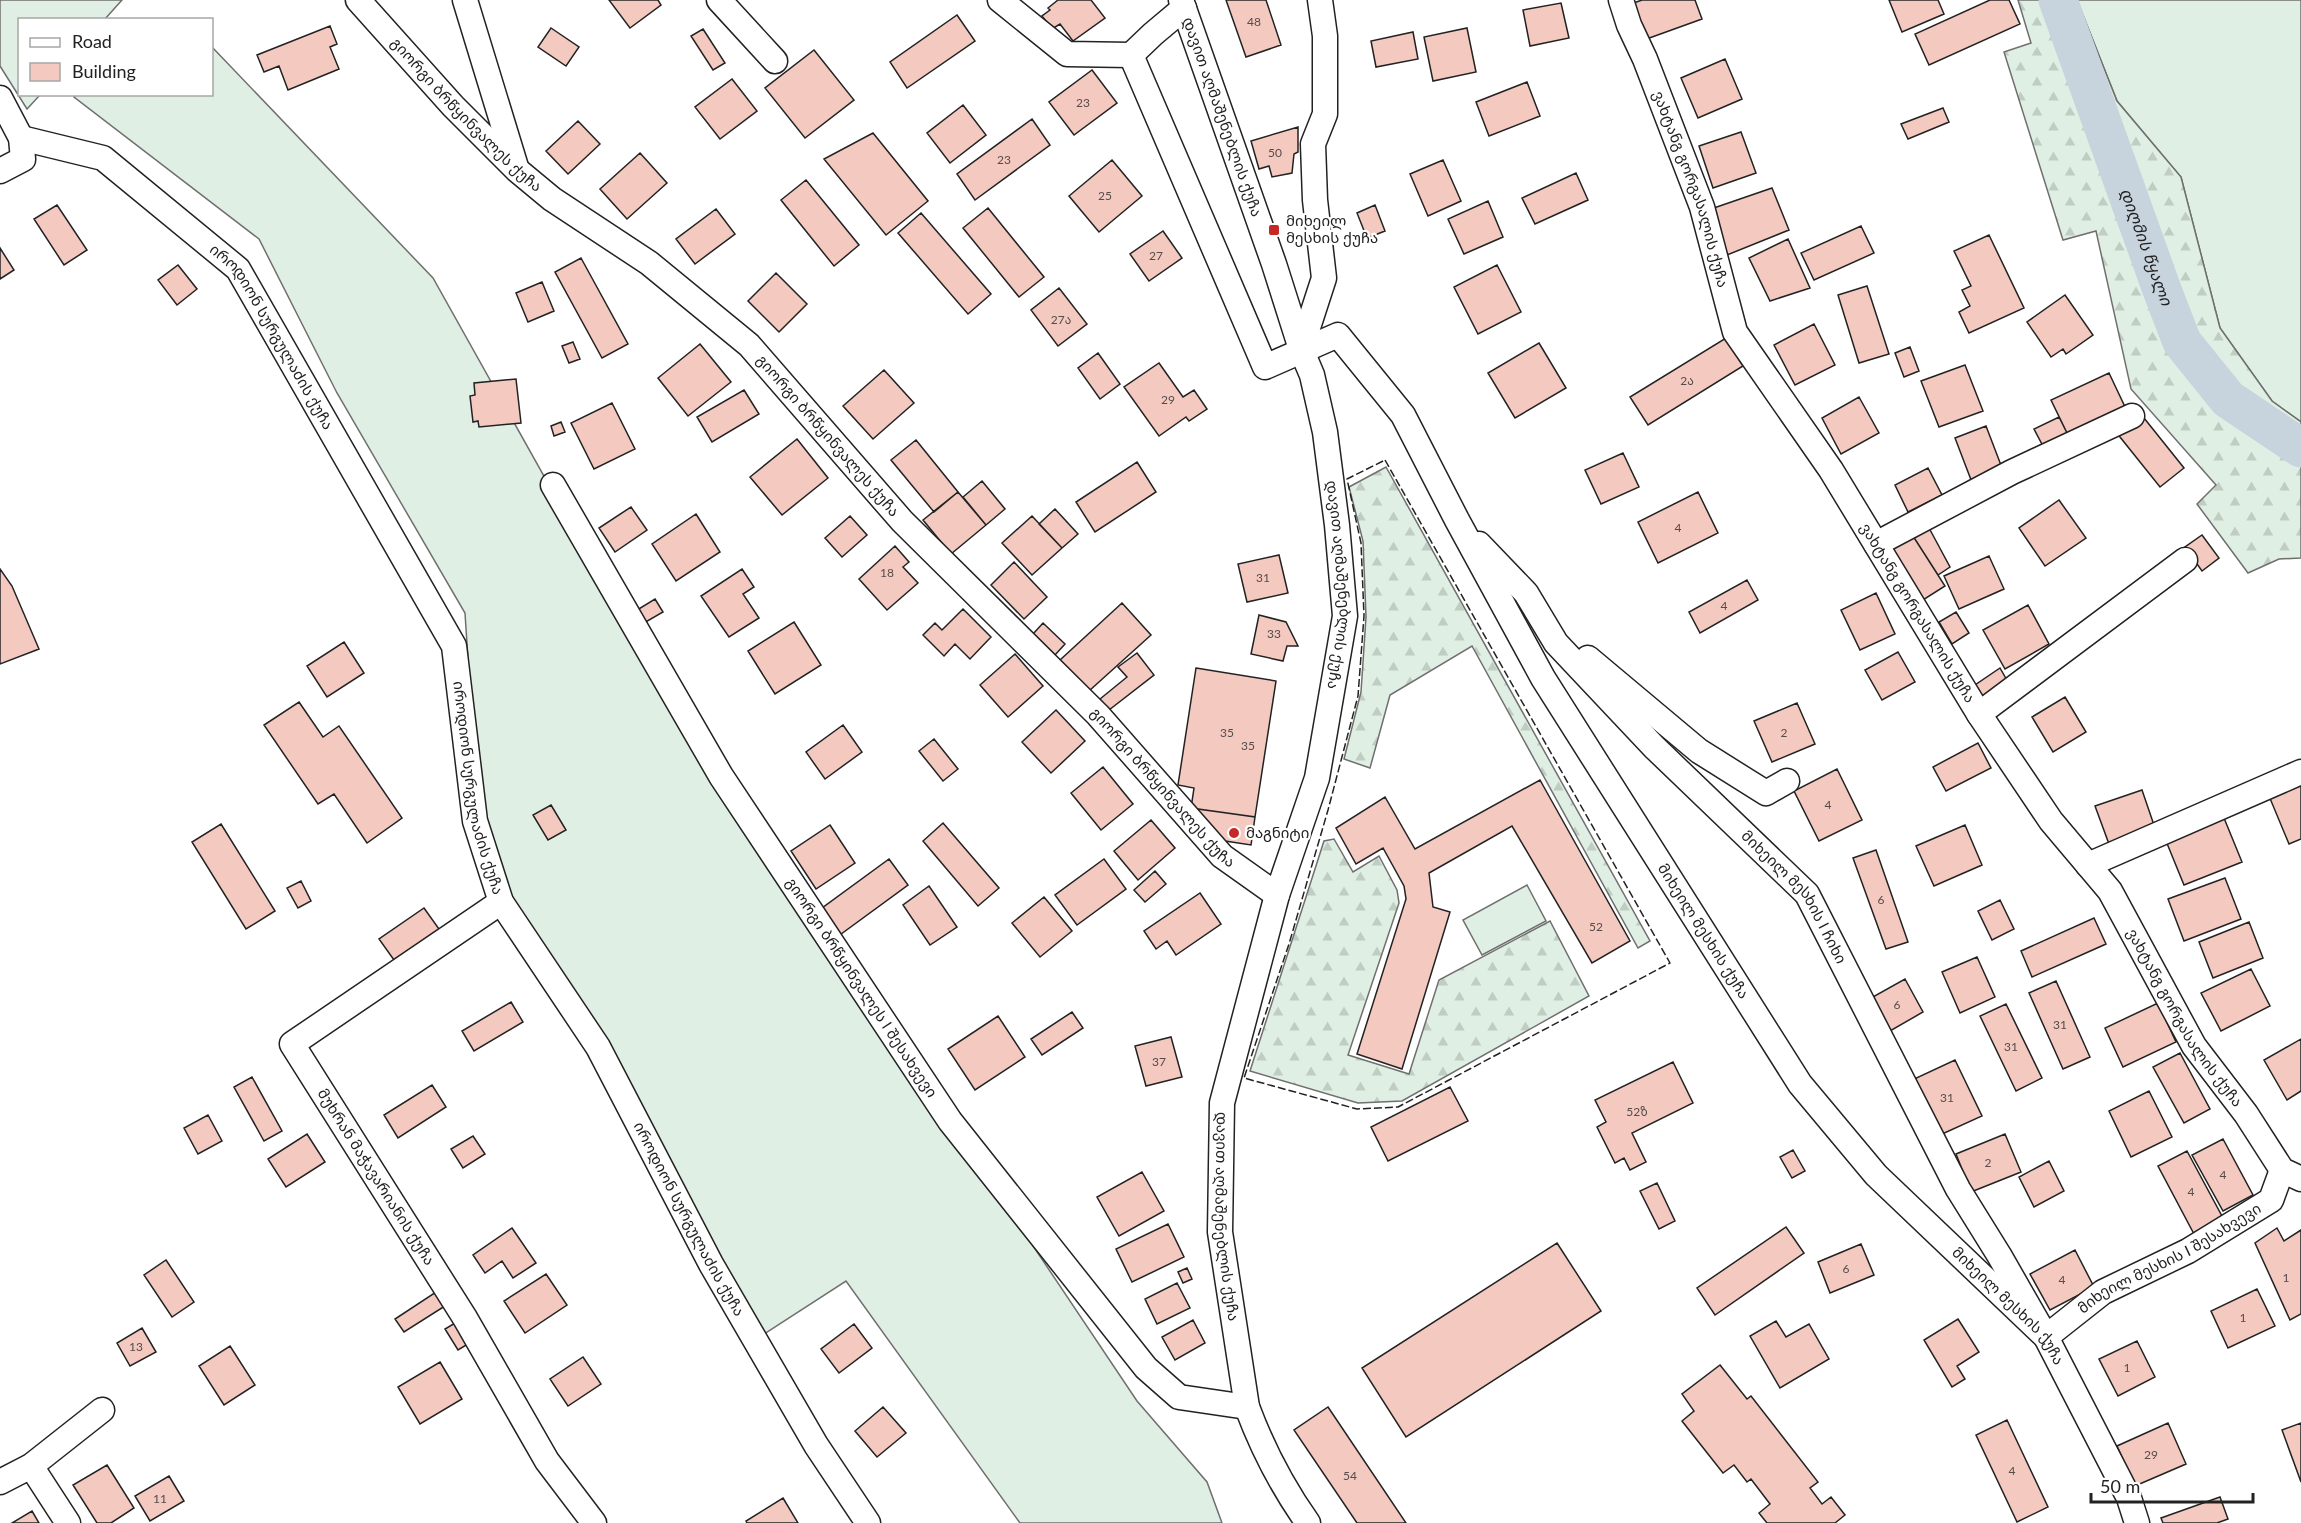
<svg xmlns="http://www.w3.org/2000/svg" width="2301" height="1523" viewBox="0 0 2301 1523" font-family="Lato,'Noto Sans Georgian',sans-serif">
<defs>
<pattern id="forest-firs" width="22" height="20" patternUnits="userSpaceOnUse" patternTransform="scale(1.5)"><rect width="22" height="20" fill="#e0efe3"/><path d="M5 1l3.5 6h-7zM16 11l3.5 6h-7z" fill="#c0cdc2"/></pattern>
</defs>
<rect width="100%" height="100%" fill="#fff"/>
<path fill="#e0efe3" stroke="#6f6f6f" stroke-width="1.5" d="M0,0h122l-17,19 -85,1v74l20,1 -13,14 -27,-43z
M2077,0h224v422l-29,-21 -52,-73 -39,-151 -64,-76z
M212,47l221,231 247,441 457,682 70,81 15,41h-202l-174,-242 -85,55 -281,-492 -15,-231 -128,-220 -78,-154 -185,-142 2,-3h136z
M1527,885l19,36 -64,34 -19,-35z"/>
<path fill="url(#forest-firs)" stroke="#6f6f6f" stroke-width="1.5" d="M2018,0h59l40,101 64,76 39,151 52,73 29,21v136l-22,1 -31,14 -51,-69 19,-19 -85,-96 -35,-158 -33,9 -59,-188 27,-9z
M1386,467l264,474 -12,7 -166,-302 -82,49 -20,73 -26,-9 17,-67 5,-75 -3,-76 -14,-54z
M1334,839l19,33 26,-16 18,34 2,13 -51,152 61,19 30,-94 111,-59 39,75 -187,105 -44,2 -108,-32 74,-230z"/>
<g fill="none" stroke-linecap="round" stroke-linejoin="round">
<path stroke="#c7d3dd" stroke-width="39" id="s1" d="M2058,0l104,290 20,52 46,57 73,49"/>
</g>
<path fill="#f3c9c0" stroke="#222" stroke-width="1.5" d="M609,0h49l3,5 -31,23z
M1058,0h33l14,18 -32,23 -13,-17 -8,5 -10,-13 8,-6 -2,-2z
M1226,0h40l15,45 -35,12z
M1642,0h53l7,19 -61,22 -13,-36z
M1889,0h49l6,14 -42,18z
M1990,0h19l11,24 -91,41 -14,-31z
M1561,3l8,35 -39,8 -7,-36z
M957,15l18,26 -68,47 -17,-26z
M330,26l7,18 -7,3 9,22 -51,21 -9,-24 -15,6 -7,-17z
M551,28l28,19 -13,19 -28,-19z
M1467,28l9,44 -43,9 -9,-44z
M703,29l22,34 -12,7 -22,-34z
M1413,32l5,27 -42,8 -5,-26z
M814,50l40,50 -49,38 -40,-50z
M1725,59l17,40 -44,19 -17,-40z
M1092,70l25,33 -43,32 -25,-33z
M732,79l25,32 -37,28 -25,-32z
M1527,82l13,34 -51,20 -13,-34z
M963,105l23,30 -36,28 -23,-30z
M1943,108l6,14 -41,17 -7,-15z
M1032,119l18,26 -75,55 -18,-26z
M578,121l22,23 -32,30 -22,-23z
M1298,127v25l-4,2 -2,19 -20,4 -3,-11 -10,3 -8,-28z
M1741,132l15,41 -43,15 -14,-42z
M873,133l55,68 -42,34 -62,-76z
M640,153l27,30 -40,36 -27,-30z
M1112,160l30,36 -43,36 -30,-36z
M1443,160l18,41 -33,15 -18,-42z
M1576,173l12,27 -53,24 -13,-26z
M806,180l53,65 -25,21 -53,-66z
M1772,188l17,42 -67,27 -14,-47z
M1488,201l15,36 -39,17 -16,-35z
M57,205l30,45 -23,15 -30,-46z
M1375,205l10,26 -18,7 -10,-25z
M988,208l56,69 -25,20 -56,-69z
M716,209l19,25 -40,30 -19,-25z
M921,213l70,81 -23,20 -70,-81z
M1861,226l13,27 -60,27 -13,-27z
M1163,231l19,27 -33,23 -19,-27z
M1989,235l35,73 -55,25 -10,-21 11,-6 -8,-16 9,-4 -17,-35z
M1788,239l22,49 -40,13 -21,-43z
M0,248l14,22 -14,9z
M581,258l47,86 -26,14 -47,-86z
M178,265l19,24 -20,16 -19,-25z
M1497,265l24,47 -43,22 -24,-47z
M776,273l31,31 -28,28 -31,-31z
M542,282l12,29 -26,11 -12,-29z
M1867,286l22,68 -30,9 -21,-68z
M1059,288l28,36 -29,22 -27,-36z
M2065,295l28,40 -27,19 -3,-5 -12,8 -24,-35z
M1814,324l21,41 -40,20 -21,-40z
M1726,338l17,28 -95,59 -18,-28z
M573,342l7,17 -11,4 -7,-17z
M1539,343l27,45 -51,30 -27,-45z
M700,344l31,38 -43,34 -30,-38z
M1910,347l9,24 -15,6 -9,-24z
M1098,353l22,31 -20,15 -22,-31z
M1159,363l24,34 11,-7 13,19 -18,12 -3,-4 -27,19 -35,-49z
M1965,365l18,46 -44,16 -18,-46z
M884,370l30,33 -41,36 -30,-33z
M2109,373l17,36 -57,28 -18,-37z
M516,379l5,44 -42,4 -1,-6 -5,1 -3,-26 5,-1 -1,-12z
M744,390l15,24 -47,28 -15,-25z
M1859,397l20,36 -38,21 -19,-36z
M612,403l23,46 -41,20 -23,-46z
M2140,413l44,55 -24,19 -44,-55z
M2059,417l10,20 -25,11 -10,-19z
M561,422l4,10 -11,4 -3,-10z
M1986,426l18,47 -31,12 -18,-47z
M797,439l31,39 -46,37 -32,-38z
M916,440l42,52 -24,20 -43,-52z
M1623,453l16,34 -38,17 -16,-34z
M1137,462l19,30 -61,40 -19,-30z
M1928,468l14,27 -34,17 -13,-27z
M982,481l23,28 -19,16 -23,-28z
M958,492l28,33 -35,29 -28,-34z
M1698,492l20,41 -60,30 -20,-41z
M2059,500l27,38 -41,28 -26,-38z
M631,507l16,23 -32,22 -16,-24z
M1055,509l23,25 -16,14 -23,-24z
M696,514l24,38 -44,29 -24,-37z
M850,516l17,19 -25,22 -17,-19z
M1032,516l30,32 -30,27 -30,-32z
M1928,526l22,41 -12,8 -25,-39z
M2202,535l17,23 -17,13 -17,-24z
M1913,536l32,50 -22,14 -32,-51z
M895,546l14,16 -6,5 15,16 -31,27 -28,-31z
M1279,555l9,38 -41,9 -9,-38z
M1989,556l15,33 -45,20 -15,-33z
M1014,562l33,35 -23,22 -33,-34z
M0,569l12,17 27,63 -39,15z
M742,569l12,18 -11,7 16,24 -30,19 -28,-41z
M1747,580l11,20 -58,33 -11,-21z
M1876,593l19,41 -35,16 -19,-40z
M655,599l8,13 -19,11 -7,-13z
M1122,603l29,32 -62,56 -29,-31z
M2028,605l21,39 -44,25 -22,-39z
M963,609l28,28 -21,22 -15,-15 -11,12 -21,-21 12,-12 7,7z
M1956,612l13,21 -17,11 -13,-22z
M1259,615l27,7 12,24h-11l-4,15 -32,-7z
M794,622l27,43 -46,29 -27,-43z
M1043,623l22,21 -10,11 -22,-21z
M344,642l20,31 -37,24 -20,-31z
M1898,652l17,30 -33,18 -17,-30z
M1137,653l17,22 -45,35 -9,-11 27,-22 -9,-10z
M1015,654l28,32 -35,31 -28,-32z
M1196,668l80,13 -21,136 -64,-9 3,-20 -16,-3z
M2000,668l8,14 -25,18 -8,-15z
M2065,697l21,35 -33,20 -21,-35z
M299,702l24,35 16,-11 63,92 -35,25 -33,-49 -16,10 -54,-79z
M1797,703l18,41 -43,18 -18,-41z
M1056,710l29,31 -34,32 -29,-31z
M843,725l19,27 -37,27 -19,-27z
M934,739l24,30 -15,12 -24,-30z
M1978,743l13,25 -45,23 -13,-24z
M1103,767l30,37 -32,26 -30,-37z
M1837,769l25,51 -43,21 -25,-50z
M1540,780l90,161 -38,22 -80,-137 -83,47 4,34 17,5 -48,157 -45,-15 49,-155 -2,-13 -21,-38 -27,16 -20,-36 49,-31 30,52z
M2301,782v57l-12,5 -20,-48z
M2142,790l13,38 -46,16 -14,-38z
M551,805l15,25 -18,10 -15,-25z
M1191,808l64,9 -4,28 -26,-4z
M2224,818l18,44 -58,23 -18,-44z
M1151,820l24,28 -37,32 -24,-29z
M943,823l56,65 -21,18 -55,-65z
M221,824l54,87 -29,18 -54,-87z
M830,825l25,38 -39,26 -25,-38z
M1965,825l17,40 -48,21 -18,-40z
M1876,850l32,92 -22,7 -33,-91z
M889,859l19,26 -71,52 -19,-26z
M1104,859l22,30 -49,36 -22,-30z
M1155,871l11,13 -21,18 -11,-12z
M2225,878l16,41 -57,22 -16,-42z
M301,881l10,20 -13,7 -11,-20z
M929,886l28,41 -27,18 -27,-40z
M1200,893l21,31 -45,31 -9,-14 -11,8 -12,-18z
M1044,897l28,34 -32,26 -28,-34z
M2000,900l14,29 -22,11 -14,-29z
M424,908l15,21 -45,31 -15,-21z
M2094,918l12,26 -74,33 -11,-26z
M2249,922l14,36 -50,20 -14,-36z
M1977,957l18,40 -35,16 -18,-41z
M2251,969l19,37 -49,25 -20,-38z
M1905,979l18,33 -33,19 -19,-33z
M2056,981l34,76 -27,12 -34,-76z
M511,1002l12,20 -49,29 -12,-20z
M2158,1003l18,39 -53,25 -18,-39z
M2006,1004l36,74 -26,13 -36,-75z
M1072,1012l11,16 -41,27 -11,-16z
M998,1016l27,41 -50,33 -27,-41z
M1171,1037l11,40 -36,9 -11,-40z
M2301,1039v52l-14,9 -23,-40z
M2180,1053l30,56 -26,14 -31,-56z
M1955,1060l27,56 -42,19 -28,-55z
M1673,1062l20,41 -61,30 14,29 -16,8 -6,-12 -9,5 -18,-36 9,-5 -11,-22z
M252,1077l30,54 -18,10 -30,-54z
M432,1085l14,22 -48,31 -14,-23z
M1450,1087l18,34 -80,40 -17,-34z
M2149,1091l23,46 -41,20 -22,-46z
M208,1115l14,26 -24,13 -14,-26z
M307,1134l18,28 -39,25 -18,-28z
M2005,1134l16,38 -50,20 -15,-38z
M473,1136l12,18 -22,14 -12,-19z
M2223,1139l30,56 -30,16 -31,-56z
M1793,1150l12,21 -13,7 -12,-21z
M2187,1151l36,67 -29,16 -36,-68z
M2049,1161l15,30 -30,16 -15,-30z
M1142,1172l22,39 -45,25 -22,-39z
M1657,1183l18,38 -16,8 -19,-38z
M1168,1224l16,33 -52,25 -16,-33z
M1786,1227l18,26 -89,62 -18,-27z
M512,1228l24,35 -23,15 -11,-17 -17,12 -12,-18z
M2277,1228l7,13 17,-11v84l-11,6 -35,-77z
M1557,1243l44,68 -195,126 -44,-69z
M1861,1244l13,31 -44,18 -12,-31z
M2075,1250l19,37 -44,23 -20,-36z
M166,1260l28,42 -22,15 -28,-42z
M1187,1268l5,11 -9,4 -5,-11z
M546,1274l21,31 -42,28 -21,-32z
M1177,1283l13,25 -33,16 -12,-25z
M2257,1289l18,37 -47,22 -17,-37z
M436,1292l9,14 -41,26 -9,-13z
M1958,1319l21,33 -22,14 8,13 -13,8 -28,-47z
M1193,1320l12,23 -30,17 -13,-23z
M1776,1321l10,16 23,-13 20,35 -49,29 -30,-52z
M455,1323l13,21 -10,6 -13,-21z
M854,1324l18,24 -33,25 -18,-24z
M142,1328l14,24 -26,14 -13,-23z
M2137,1341l18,36 -37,19 -19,-37z
M230,1346l25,39 -31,20 -25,-39z
M583,1357l18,27 -33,22 -18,-27z
M440,1362l22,37 -42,25 -22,-37z
M1720,1365l27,34 4,-3 67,86 -8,6 12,16 9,-7 14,18 -10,8h-68l-8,-10 11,-9 -19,-25 -4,3 -13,-17 -11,8 -41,-52 12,-10 -12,-17z
M883,1407l23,26 -29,24 -22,-26z
M1328,1407l78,116h-49l-63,-93z
M2007,1420l41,87 -31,15 -41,-87z
M2168,1423l18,41 -51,22 -18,-40z
M2301,1423v59l-19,-52z
M107,1465l27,43 -23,15h-14l-24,-38z
M169,1476l15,25 -34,20 -15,-25z
M2220,1497l8,22 -11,4h-54l-2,-5z
M783,1498l15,25h-51l-1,-2z
M32,1511l7,12h-27z"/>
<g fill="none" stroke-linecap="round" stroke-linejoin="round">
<g stroke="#222" stroke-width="27">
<g id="minor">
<path id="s2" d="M358,0l95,106 64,64 35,29 97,64 100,82 153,176 196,194 124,141 55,39"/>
<path d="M465,0l51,167"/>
<path d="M719,0l56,61"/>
<path d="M1000,0l67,54 64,1 22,-21 31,-26"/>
<path id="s3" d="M1181,0l93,264 27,85 11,26 13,57 12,93 8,91 -28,162 -40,117 -55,208 -2,129 27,175c16,43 34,78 61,116"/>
<path id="s4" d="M1621,0l8,25 16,34 57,148 33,125 96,138 148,244 72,107 59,70 84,155 52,68 36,56 19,9"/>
<path id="s5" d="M1131,55l134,312 73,-32 65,80 54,105 86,158 257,406 76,91 170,162 83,161 8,25"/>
<path d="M0,98l21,40 2,21 -23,12"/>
<path id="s6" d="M21,138l82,20 135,111 216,377 21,175 26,81 97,145 113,217 105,181 52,78"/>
<path d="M1301,349l23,-71 -9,-78 -2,-56 12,-30v-78l-5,-36"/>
<path id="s7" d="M553,485l168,291 229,345 196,247 33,29 68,10"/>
<path id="s8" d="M1479,544l47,49 30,50 98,104 153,147 151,295 41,66 47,82 57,-45 85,-41 83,-51 11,-30"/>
<path d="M1876,544l136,-72 120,-56"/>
<path d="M1588,658l111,93 67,42 21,-12"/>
<path d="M1979,714l206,-154"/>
<path d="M2088,865l213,-93"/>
<path id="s9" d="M501,902l-209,142 173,274 82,143 47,62"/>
<path d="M31,1466l37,57"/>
<path d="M0,1482l31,-16 71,-56"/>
</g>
</g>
<use href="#minor" stroke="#fff" stroke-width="24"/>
<path stroke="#222" stroke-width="1.5" stroke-dasharray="8 3" stroke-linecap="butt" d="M1385,460l285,503 -272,144 -41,2 -113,-31 45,-134 39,-134 30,-114 6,-80 -3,-73 -14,-64z"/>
</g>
<g fill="#c62828" stroke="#fff" stroke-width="2">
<rect x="1268" y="224" width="12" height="12" rx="3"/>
<circle cx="1234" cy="833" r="6"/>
</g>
<g text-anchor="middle" stroke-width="4.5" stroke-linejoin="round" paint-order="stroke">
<g font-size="12" fill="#564c4a">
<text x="1254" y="26">48</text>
<text x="1083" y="107">23</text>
<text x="1275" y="157">50</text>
<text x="1004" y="164">23</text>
<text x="1105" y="200">25</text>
<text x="1156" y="260">27</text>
<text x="1061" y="324">27ა</text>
<text x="1687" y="385">2ა</text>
<text x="1168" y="404">29</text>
<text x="1678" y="532">4</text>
<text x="887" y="577">18</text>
<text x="1263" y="582">31</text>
<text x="1724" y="610">4</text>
<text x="1274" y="638">33</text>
<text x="1227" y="737">35</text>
<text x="1784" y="737">2</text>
<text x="1248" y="750">35</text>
<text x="1828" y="809">4</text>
<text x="1881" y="904">6</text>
<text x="1596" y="931">52</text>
<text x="1897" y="1009">6</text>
<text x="2060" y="1029">31</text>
<text x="2011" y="1051">31</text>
<text x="1159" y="1066">37</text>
<text x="1947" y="1102">31</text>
<text x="1637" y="1116">52ზ</text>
<text x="1988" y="1167">2</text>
<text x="2223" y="1179">4</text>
<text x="2191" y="1196">4</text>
<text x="1846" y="1273">6</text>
<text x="2286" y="1282">1</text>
<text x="2062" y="1284">4</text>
<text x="2243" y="1322">1</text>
<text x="136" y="1351">13</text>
<text x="2127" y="1372">1</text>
<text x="2151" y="1459">29</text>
<text x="2012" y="1475">4</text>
<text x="1350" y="1480">54</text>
<text x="160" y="1503">11</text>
</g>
<g font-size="15" fill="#222" stroke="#fff">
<text dy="5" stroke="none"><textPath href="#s2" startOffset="158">გიორგი ბრწყინვალეს ქუჩა</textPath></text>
<text dy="5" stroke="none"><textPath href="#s3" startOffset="124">დავით აღმაშენებლის ქუჩა</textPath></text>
<text dy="5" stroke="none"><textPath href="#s4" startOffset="202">ვახტანგ გორგასალის ქუჩა</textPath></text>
<text dy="5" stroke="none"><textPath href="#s6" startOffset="334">იროდიონ სურგულაძის ქუჩა</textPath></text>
<text dy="5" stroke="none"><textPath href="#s2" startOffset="644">გიორგი ბრწყინვალეს ქუჩა</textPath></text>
<text dy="5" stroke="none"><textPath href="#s3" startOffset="610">დავით აღმაშენებლის ქუჩა</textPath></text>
<text dy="5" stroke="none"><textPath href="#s4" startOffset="687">ვახტანგ გორგასალის ქუჩა</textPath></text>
<text dy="5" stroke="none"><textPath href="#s2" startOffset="1130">გიორგი ბრწყინვალეს ქუჩა</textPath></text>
<text dy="5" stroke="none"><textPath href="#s6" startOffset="838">იროდიონ სურგულაძის ქუჩა</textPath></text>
<text dy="5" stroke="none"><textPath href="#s8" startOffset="476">მიხეილ მესხის I ჩიხი</textPath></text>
<text dy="5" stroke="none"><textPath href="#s5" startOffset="1120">მიხეილ მესხის ქუჩა</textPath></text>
<text dy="5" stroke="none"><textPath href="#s7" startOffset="590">გიორგი ბრწყინვალეს I შესახვევი</textPath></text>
<text dy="5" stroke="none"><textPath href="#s4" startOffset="1173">ვახტანგ გორგასალის ქუჩა</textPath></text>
<text dy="5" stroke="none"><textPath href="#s9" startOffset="410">მუხრან მაჭავარიანის ქუჩა</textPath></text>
<text dy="5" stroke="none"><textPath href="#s3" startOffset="1258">დავით აღმაშენებლის ქუჩა</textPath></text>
<text dy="5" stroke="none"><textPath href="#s6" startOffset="1324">იროდიონ სურგულაძის ქუჩა</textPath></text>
<text dy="5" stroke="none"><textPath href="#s8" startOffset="1132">მიხეილ მესხის I შესახვევი</textPath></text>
<text dy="5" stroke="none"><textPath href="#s5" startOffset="1606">მიხეილ მესხის ქუჩა</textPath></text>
</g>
<g font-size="15" fill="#222" stroke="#fff" text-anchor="start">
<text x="1286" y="226">მიხეილ<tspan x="1286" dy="17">მესხის ქუჩა</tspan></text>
<text x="1246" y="838">მაგნიტი</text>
</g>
<g font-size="16" font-style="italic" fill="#222" stroke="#fff">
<text dy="6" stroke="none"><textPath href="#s1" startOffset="262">დიღმის წყალი</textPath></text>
</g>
</g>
<rect x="18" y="18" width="195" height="78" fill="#ffffff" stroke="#a7a7a7" stroke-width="1.5"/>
<rect x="30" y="38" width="30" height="9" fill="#ffffff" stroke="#a7a7a7" stroke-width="1.5"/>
<text x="72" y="48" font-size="18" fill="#222222">Road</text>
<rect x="30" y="63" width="30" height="18" fill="#f3c9c0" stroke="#a7a7a7" stroke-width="1.5"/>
<text x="72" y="78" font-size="18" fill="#222222">Building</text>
<path d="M2091 1493v9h162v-9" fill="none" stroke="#222222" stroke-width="3"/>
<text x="2100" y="1493" font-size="18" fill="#222222" stroke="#ffffff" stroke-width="4.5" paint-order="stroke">50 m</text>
</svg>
